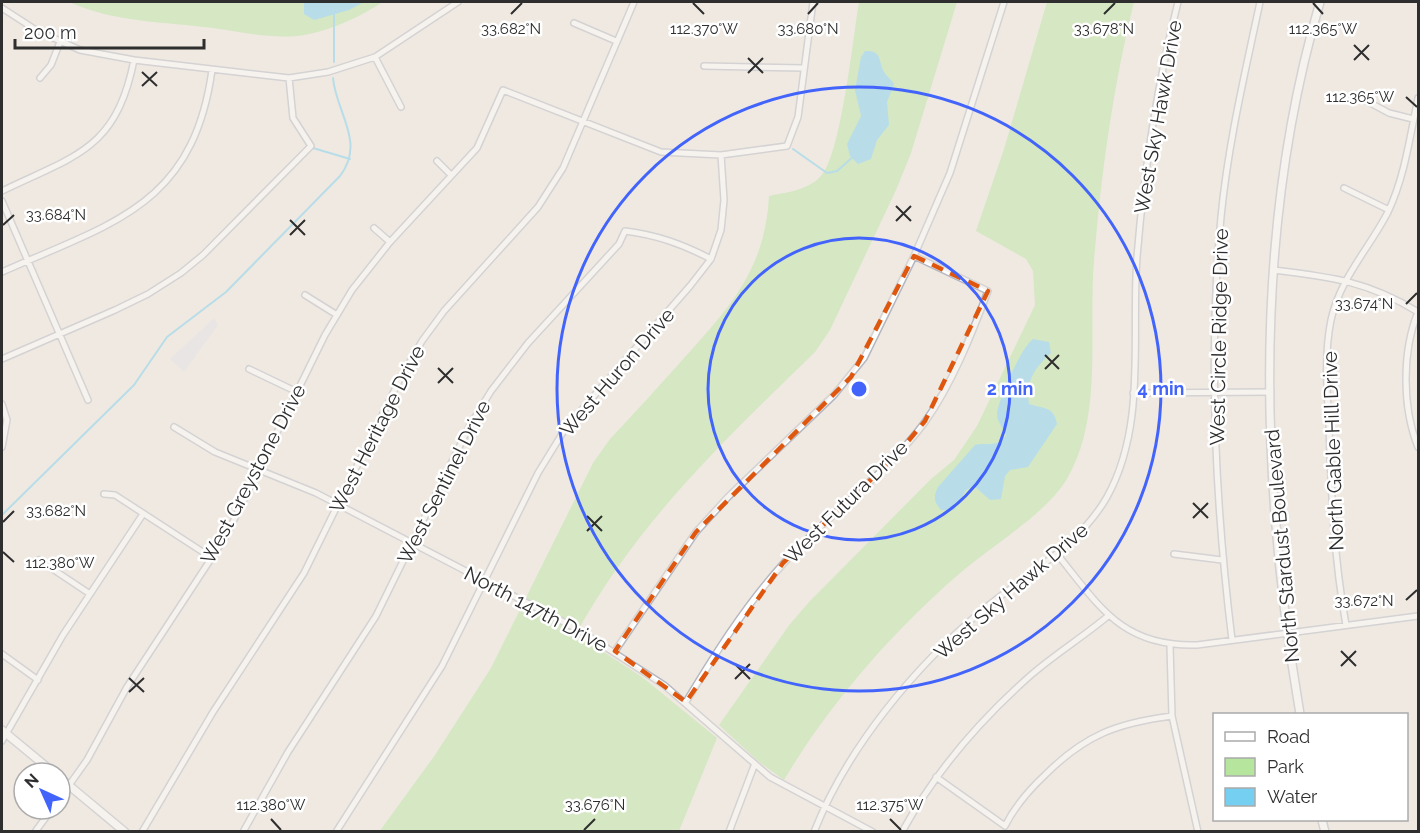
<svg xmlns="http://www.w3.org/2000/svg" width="1420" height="833" viewBox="0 0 1420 833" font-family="Raleway,sans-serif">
<rect width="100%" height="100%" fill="#efe9e1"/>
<path fill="#e3e1e8" d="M214,318l4,7 -34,47 -14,-13z"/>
<path fill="#b6e59e" d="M69,2h314c-24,15 -50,28 -79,33 -29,5 -63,-3 -91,-7 -48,-6 -100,-6 -144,-26z
M859,2h98l-46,151 -15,37 -66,140 -15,22c-91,89 -177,169 -239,282l66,43 75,61 -38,93 -300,1 56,-77 56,-87 102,-205 17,-24c23,-24 45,-49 68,-74 48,-54 87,-92 91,-169 18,-4 37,-5 51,-19 21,-20 33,-140 39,-175z
M1047,2h87c-21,85 -33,171 -40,259 -6,72 10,159 -29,221 -21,33 -75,65 -106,92 -66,57 -130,130 -175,206l-26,-19 -39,-36 71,-101 20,-23 121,-122 23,-19 23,-34 58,-121 -2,-34 -7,-12 -50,-28 28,-82z"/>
<path fill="#75cff0" d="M304,2h60l-15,8 -35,10 -10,-6z
M865,51c17,-1 13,9 19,21 3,5 8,8 10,12l-7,18 2,23 -12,15 -6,19 -13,5 -8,-8 -3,-12 14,-28 -6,-26 6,-33z
M1033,339l16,3 2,11c-16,14 -26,29 -22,51 15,5 25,2 28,20l-29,43 -18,3 -5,6 -4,23 -11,1 -16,-14 -8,4 -12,20h-13c-7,-8 -8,-13 -3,-23l37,-42c12,-3 24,3 31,-10 -3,-8 -9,-13 -9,-21 1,-14 25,-68 36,-75z"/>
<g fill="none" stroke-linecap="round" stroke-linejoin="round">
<path stroke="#75cff0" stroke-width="2" d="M334,62v-48
M313,148l37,11
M793,149l34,24 10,-2 17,-15
M2,515l132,-130 33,-48 59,-45 114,-116c26,-34 -4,-63 -7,-98"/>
<g stroke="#b4b7c1" stroke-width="8">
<path id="minor" d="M2,8l34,22 44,20 54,10 155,18 39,-6 47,-15 83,-55
M574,23l42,18
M375,57l26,50
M704,66l99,2
M40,78l11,-13 9,-23
M1361,98l28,15 24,6
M437,161l14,14
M1344,188l45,22
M2,191c74,-36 114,-41 132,-131
M2,201l86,199
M374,228l16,14
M1273,270c58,7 94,11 145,42
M2,272c109,-49 191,-65 210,-202
M305,295l32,20
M1418,312c-16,39 -16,95 0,135
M2,359l113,-49 33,-16 33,-21 22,-18 108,-109 -18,-28 -4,-40
M249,369l48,23
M1133,393l138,-1
M2,404l5,16 -5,27
M174,427l41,25 101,41 263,137 85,55 106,92 103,55
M104,494l11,1 97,63
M1057,554c43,53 65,93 140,91l221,-29
M1174,554l48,6
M39,560l51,34
M1346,625c-12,-66 -15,-133 -17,-200 -2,-34 -5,-71 2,-105 9,-42 38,-71 57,-108 17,-36 22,-76 30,-114
M1232,640c-17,-139 -24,-283 -11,-423 7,-73 24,-144 39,-215
M1170,646l2,70 26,116
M615,651l81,-119 32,-35 106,-102 30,-37 50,-102 36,-83 54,-171
M2,654l36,26
M686,702c29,-48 59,-96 97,-138 44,-49 102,-88 142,-142 27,-38 47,-88 63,-131l-74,-35
M2,741l61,-106 80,-121
M936,777l69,49c10,-20 24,-36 40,-51 40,-40 72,-52 127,-59
M60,798l27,-38 40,-73 99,-151 99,-201 27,-45 38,-48 87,-94 26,-58 158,62 60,3 66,-9 11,-29 15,-115
M35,832l17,-23
M142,832l71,-120 91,-139 96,-194 22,-38 22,-30 94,-104 25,-39 71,-166
M243,832l45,-80 88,-136 93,-189 22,-36 37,-48 91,-99 6,-13c32,4 57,13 86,28
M336,832l106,-166 96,-193 27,-44 125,-143 21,-27 10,-29 3,-30 -3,-45
M729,832l25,-66
M814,832c33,-84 101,-166 170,-223 43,-35 95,-63 123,-112 40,-72 24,-161 30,-240 7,-86 20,-172 41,-255
M902,832c33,-60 78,-112 129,-157 24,-21 52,-38 77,-59"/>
</g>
<g stroke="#b4b7c1" stroke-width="10">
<path id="tertiary" d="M1300,714c-40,-234 -47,-483 20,-712
M2,730l52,43
M60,778l65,54
M1322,820l3,12"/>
</g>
<use href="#minor" stroke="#fff" stroke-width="5"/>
<use href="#tertiary" stroke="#fff" stroke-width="7"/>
</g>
<path d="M0 0H1420V833H0ZM914,256l74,35 -63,130 -31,37 -111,105 -97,139 -71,-51 81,-119 155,-155z" fill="#efe9e1" fill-opacity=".55" fill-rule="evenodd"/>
<path fill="none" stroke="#df570e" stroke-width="4.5" stroke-dasharray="12 8" stroke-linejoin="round" d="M914,256l74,35 -63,130 -31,37 -111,105 -97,139 -71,-51 81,-119 155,-155z"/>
<path fill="none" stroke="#2e2e2e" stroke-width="2" d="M693,3l11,11M1313,3l10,11M511,14l11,-11M808,14l10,-11M1104,14l11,-11M1354,45l15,15M748,58l15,15M1354,60l15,-15M142,72l15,14M748,73l15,-15M142,86l15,-14M1406,97l11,10M896,206l15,15M290,220l15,15M896,221l15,-15M3,225l11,-10M290,235l15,-15M1406,304l11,-11M1045,355l14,14M438,368l15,15M1045,369l14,-14M438,383l15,-15M1193,503l15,15M587,516l15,15M1193,518l15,-15M3,522l11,-11M587,531l15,-15M3,552l11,10M1406,600l11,-10M1341,651l15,15M735,664l15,15M1341,666l15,-15M129,678l15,14M735,679l15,-15M129,692l15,-14M271,819l10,11M890,819l11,11M584,830l11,-11"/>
<g fill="none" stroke="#4264fb" stroke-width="3">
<circle cx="859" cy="389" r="151"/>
<circle cx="859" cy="389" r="302"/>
</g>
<g text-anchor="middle" stroke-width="5" stroke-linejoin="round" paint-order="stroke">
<g font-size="20" fill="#2e2e2e" stroke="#fff">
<text transform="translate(1158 117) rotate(-80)" y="7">West Sky Hawk Drive</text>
<text transform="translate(1219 337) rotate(-89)" y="7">West Circle Ridge Drive</text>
<text transform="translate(617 372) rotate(-49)" y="7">West Huron Drive</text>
<text transform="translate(377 429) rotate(-63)" y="7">West Heritage Drive</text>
<text transform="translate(1333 451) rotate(-92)" y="7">North Gable Hill Drive</text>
<text transform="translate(253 474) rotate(-62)" y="7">West Greystone Drive</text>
<text transform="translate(444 482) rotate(-63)" y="7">West Sentinel Drive</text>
<text transform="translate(846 502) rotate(-45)" y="7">West Futura Drive</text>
<text transform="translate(1282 546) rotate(-95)" y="7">North Stardust Boulevard</text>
<text transform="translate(1011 591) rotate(-41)" y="7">West Sky Hawk Drive</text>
<text transform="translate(536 609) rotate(28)" y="7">North 147th Drive</text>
</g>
</g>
<g font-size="15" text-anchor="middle" fill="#2e2e2e" stroke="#fff" stroke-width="5" stroke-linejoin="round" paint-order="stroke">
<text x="511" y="34">33.682°N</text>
<text x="704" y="34">112.370°W</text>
<text x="808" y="34">33.680°N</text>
<text x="1323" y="34">112.365°W</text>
<text x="1104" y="34">33.678°N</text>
<text x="1360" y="102">112.365°W</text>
<text x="56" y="220">33.684°N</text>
<text x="1364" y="309">33.674°N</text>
<text x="56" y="516">33.682°N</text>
<text x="60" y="568">112.380°W</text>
<text x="1364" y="606">33.672°N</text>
<text x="595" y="810">33.676°N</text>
<text x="271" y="810">112.380°W</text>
<text x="890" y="810">112.375°W</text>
</g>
<circle cx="859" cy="389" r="9" fill="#4264fb" stroke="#fff" stroke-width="3"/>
<g font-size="18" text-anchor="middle" font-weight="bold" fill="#4264fb" stroke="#fff" stroke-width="5" stroke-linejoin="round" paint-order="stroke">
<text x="1010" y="395">2 min</text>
<text x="1161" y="395">4 min</text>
</g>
<rect width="1420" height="833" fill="none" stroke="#2e2e2e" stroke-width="6"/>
<rect x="1213" y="713" width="195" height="108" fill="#ffffff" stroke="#ababab" stroke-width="1.5"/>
<rect x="1225" y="732" width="30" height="9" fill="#ffffff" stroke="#ababab" stroke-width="1.5"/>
<text x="1267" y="743" font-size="18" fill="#2e2e2e">Road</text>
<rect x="1225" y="758" width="30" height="18" fill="#b6e59e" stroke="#ababab" stroke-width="1.5"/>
<text x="1267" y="773" font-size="18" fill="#2e2e2e">Park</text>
<rect x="1225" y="788" width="30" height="18" fill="#75cff0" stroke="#ababab" stroke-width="1.5"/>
<text x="1267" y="803" font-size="18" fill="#2e2e2e">Water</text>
<g transform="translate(42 791) rotate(315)"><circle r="28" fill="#ffffff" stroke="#ababab" stroke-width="1.5"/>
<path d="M0-4.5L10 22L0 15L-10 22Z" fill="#4264fb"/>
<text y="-9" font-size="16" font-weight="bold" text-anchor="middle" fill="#2e2e2e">N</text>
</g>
<path d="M15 39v9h189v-9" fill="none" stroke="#2e2e2e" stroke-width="3"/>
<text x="24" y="39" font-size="18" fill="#2e2e2e" stroke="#ffffff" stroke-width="4.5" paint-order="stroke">200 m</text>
</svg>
